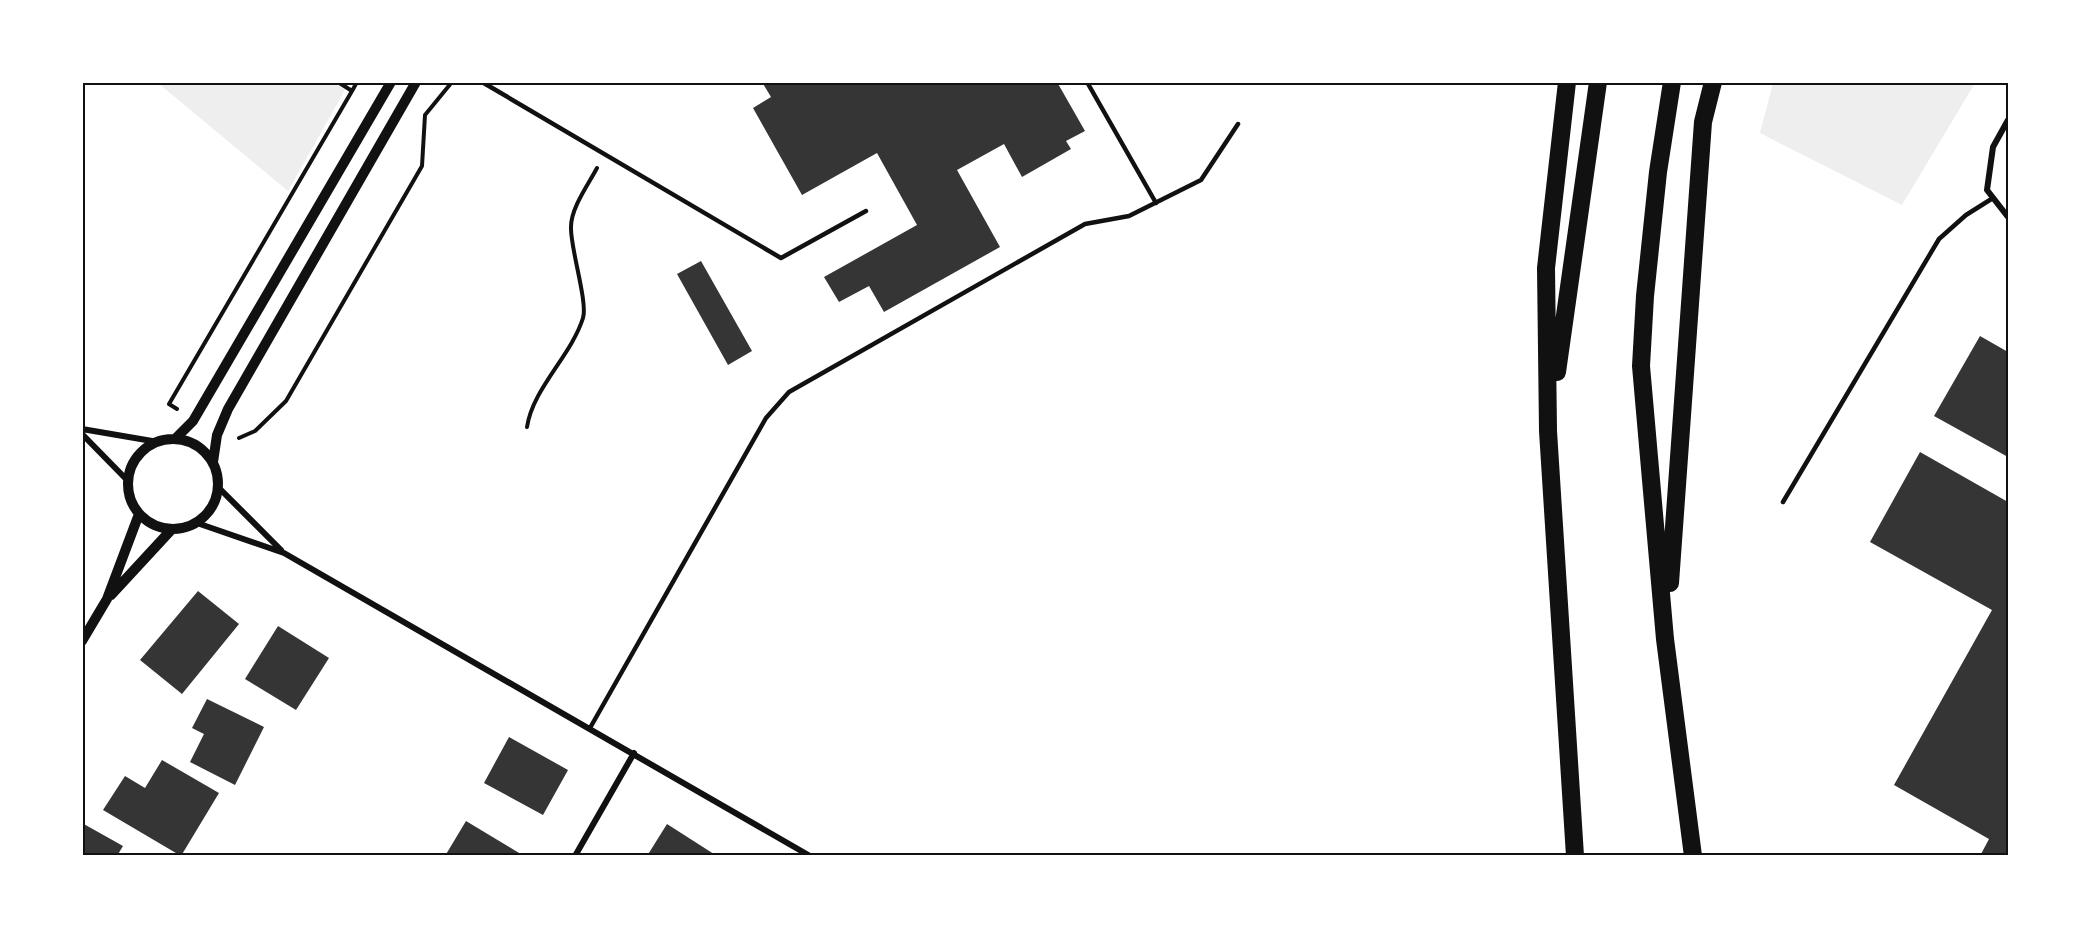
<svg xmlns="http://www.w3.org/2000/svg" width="2091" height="938" viewBox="0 0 2091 938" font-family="Commissioner,sans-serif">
<rect width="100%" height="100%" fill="#fff"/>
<path fill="#eee" d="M158,83h191l-61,108z
M1773,83v-1l202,1 -73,122 -142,-72z"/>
<path fill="#353535" d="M762,82h295l28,49 -19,10 5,8 -49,28 -18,-33 -47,26 43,77 -116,65 -15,-26 -30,16 -15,-25 93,-52 -40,-72 -75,42 -49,-87 18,-11z
M701,261l51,90 -24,14 -51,-91z
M1980,336l28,16v105l-74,-41z
M1920,452l88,50v354h-28l9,-17 -95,-54 98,-175 -122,-68z
M198,591l41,33 -57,70 -42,-34z
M278,626l51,32 -33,52 -51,-31z
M207,699l57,28 -29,58 -45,-23 14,-28 -12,-6z
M509,737l59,33 -25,45 -59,-32z
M162,760l57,33 -38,63 -78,-46 22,-34 20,12z
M466,821l58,35h-79z
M82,823l41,23 -6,10h-35z
M667,824l50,32h-70z"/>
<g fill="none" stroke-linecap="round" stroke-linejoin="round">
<path stroke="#111" stroke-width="4" d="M352,91l5,-9
M177,409l-8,-5 183,-313 -14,-9
M527,427c6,-39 44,-71 56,-109 5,-16 -13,-71 -12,-91 0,-19 17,-42 26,-59
M239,438l16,-7 31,-30 136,-235 3,-51 27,-33"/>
<path stroke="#111" stroke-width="4.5" d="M482,82l299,176 85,-47
M1087,82l69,121
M1783,502l156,-263 27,-24 27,-17
M590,728l176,-310 23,-26 296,-168 44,-8 72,-36 37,-56"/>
<path stroke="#111" stroke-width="6" d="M2008,120l-15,27 -6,43 21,27
M82,429l76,13
M82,434l46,47
M219,488l62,62
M197,523l87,30 526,303
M575,856l59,-103"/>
<path stroke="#111" stroke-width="10" d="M175,439l18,-18 198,-339
M128 484a45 45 0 1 1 90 0a45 45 0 1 1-90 0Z
M213,462l4,-27 11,-26 188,-327
M111,595l61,-66
M82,641l25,-42 32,-85"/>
<path stroke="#111" stroke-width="18" d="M1567,82l-21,186 2,163 27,425
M1672,82l-14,90 -13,124 -4,70 24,273 28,217
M1557,372l41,-290
M1670,583l33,-461 10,-40"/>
</g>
<rect width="2091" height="938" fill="none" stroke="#ffffff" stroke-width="168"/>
<rect x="84" y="84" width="1923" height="770" fill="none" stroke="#111" stroke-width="2"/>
</svg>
